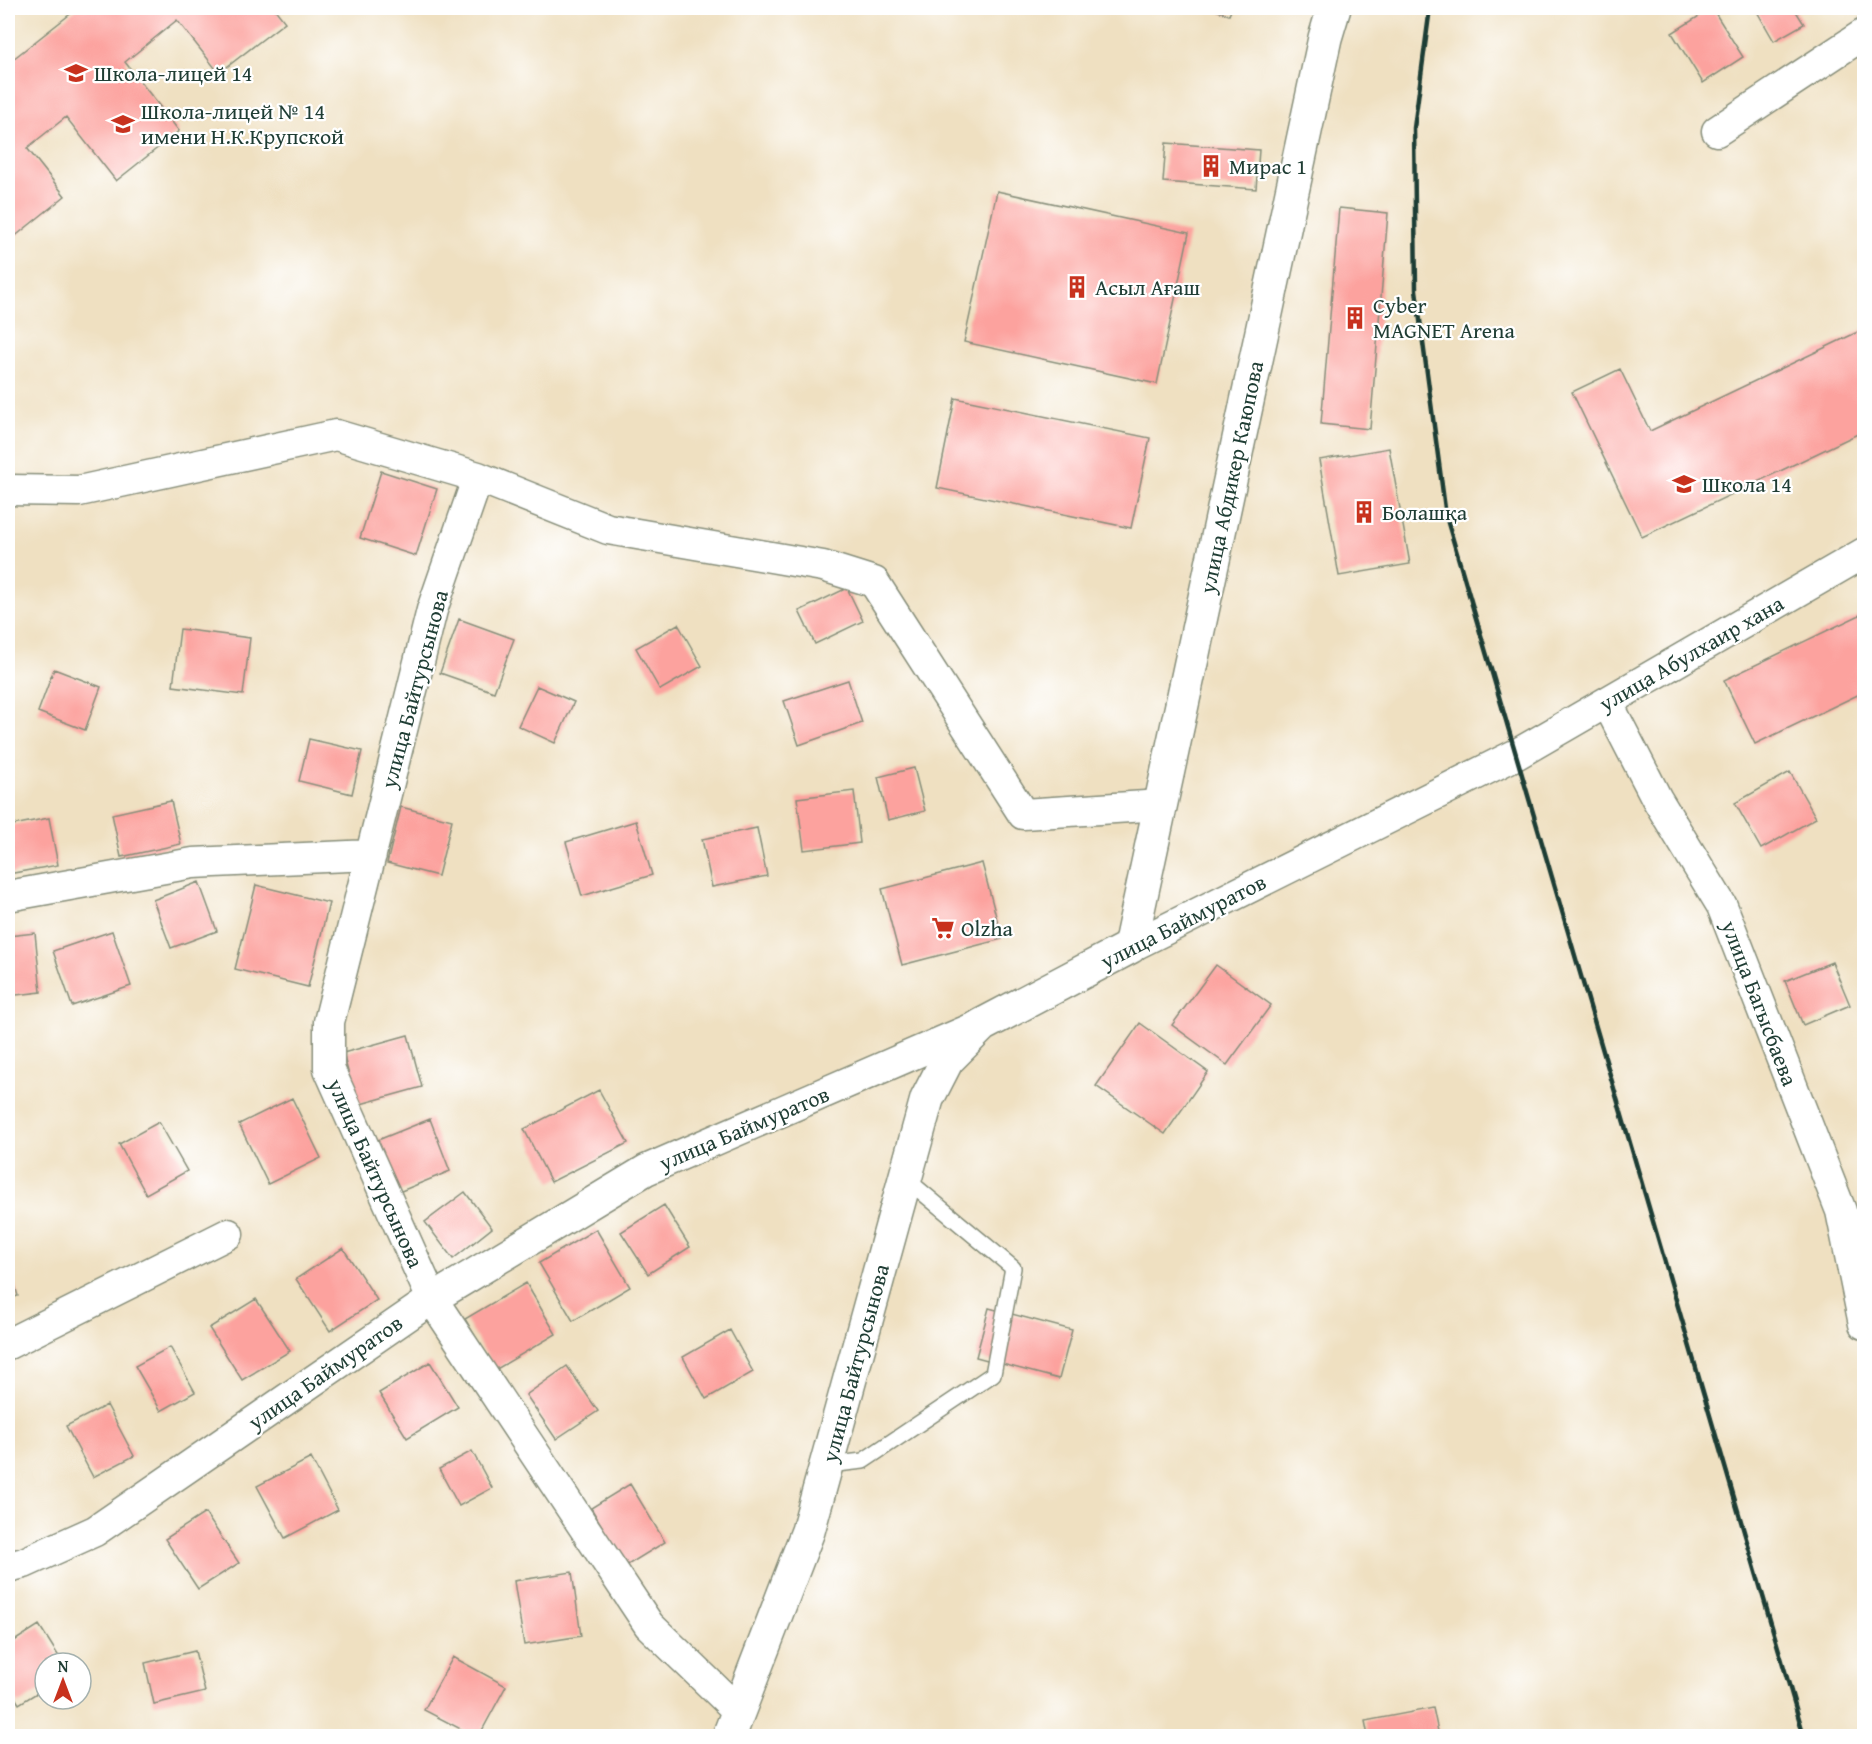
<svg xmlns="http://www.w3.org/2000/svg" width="1872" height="1744" viewBox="0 0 1872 1744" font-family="'Gentium Book Plus',serif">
<rect width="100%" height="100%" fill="#fff"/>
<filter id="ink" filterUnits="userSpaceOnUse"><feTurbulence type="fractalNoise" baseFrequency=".0167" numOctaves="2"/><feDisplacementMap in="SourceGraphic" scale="12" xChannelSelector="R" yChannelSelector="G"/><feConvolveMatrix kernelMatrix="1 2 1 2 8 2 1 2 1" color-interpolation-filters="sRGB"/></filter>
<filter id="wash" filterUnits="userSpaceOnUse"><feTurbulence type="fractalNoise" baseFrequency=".008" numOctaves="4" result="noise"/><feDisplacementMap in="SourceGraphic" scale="24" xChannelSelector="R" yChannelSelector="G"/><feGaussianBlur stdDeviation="1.35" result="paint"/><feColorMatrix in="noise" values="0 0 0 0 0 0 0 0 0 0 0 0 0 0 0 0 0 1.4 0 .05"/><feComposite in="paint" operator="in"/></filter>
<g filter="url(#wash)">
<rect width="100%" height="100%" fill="#efe0c1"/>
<g id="blocks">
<path fill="#fca29e" d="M78,8h196l11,14 -66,51 -42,-53 -52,42 54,69 -63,50 -50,-64 -39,31 38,48 -57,46v-179z
M1210,8h22l-3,7z
M1712,8l31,49 -40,26 -31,-50z
M1755,8h39l10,16 -30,17z
M1166,143l93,7 -3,39 -93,-7z
M997,191l192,42 -32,151 -193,-42z
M1339,208l49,5 -18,216 -49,-5z
M1864,329v102l-222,106 -70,-145 48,-23 30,62z
M955,398l195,40 -19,90 -194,-40z
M1389,448l21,116 -71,12 -20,-116z
M381,471l56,18 -21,67 -56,-18z
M847,588l16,33 -48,23 -16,-33z
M1864,613v79l-109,52 -31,-64z
M459,619l55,20 -20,53 -54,-19z
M678,624l24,42 -42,24 -24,-42z
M180,629l70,9 -7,57 -70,-9z
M54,669l47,18 -16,43 -47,-18z
M848,680l14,43 -63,22 -15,-44z
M537,686l37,16 -19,41 -37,-17z
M309,739l53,12 -10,43 -53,-13z
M914,768l11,43 -37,9 -10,-43z
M1790,772l26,46 -55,31 -26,-46z
M854,791l6,52 -56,7 -7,-52z
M171,801l10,43 -60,13 -9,-43z
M401,807l51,13 -14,56 -51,-13z
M49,818l9,47 -50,9v-48z
M636,821l16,54 -70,21 -16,-54z
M757,828l10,48 -55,11 -10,-48z
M982,863l20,76 -100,26 -20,-76z
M199,882l18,49 -46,17 -18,-48z
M256,885l73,18 -21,84 -73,-18z
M112,931l19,55 -59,20 -19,-55z
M35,933l6,59 -33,4v-60z
M1832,962l18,43 -47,20 -18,-44z
M1216,965l55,40 -44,60 -55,-40z
M1140,1023l68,49 -43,62 -69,-48z
M408,1035l14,52 -65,18 -14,-52z
M599,1090l29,53 -77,39 -27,-53z
M292,1098l29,60 -53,26 -29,-60z
M430,1119l20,52 -56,23 -21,-52z
M159,1122l28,49 -41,23 -27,-50z
M465,1192l27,36 -39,31 -28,-37z
M664,1205l26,42 -42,27 -27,-42z
M596,1229l34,58 -57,34 -34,-58z
M343,1248l34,52 -47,31 -34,-52z
M8,1261l10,35 -10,3z
M526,1283l30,51 -61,36 -30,-51z
M256,1299l34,52 -48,29 -33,-52z
M989,1308l83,22 -13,49 -83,-22z
M730,1330l23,42 -47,27 -23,-42z
M170,1347l25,45 -34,19 -26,-45z
M430,1362l28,45 -51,31 -28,-45z
M567,1366l31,45 -42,28 -30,-44z
M107,1405l27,51 -41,21 -27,-51z
M472,1451l20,37 -33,18 -20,-37z
M311,1458l27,52 -53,28 -28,-52z
M630,1484l35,58 -39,24 -35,-58z
M205,1513l34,50 -41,26 -33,-50z
M572,1572l9,64 -57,9 -10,-64z
M39,1625l24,38h-18v25l-26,16 -11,-18v-41z
M195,1651l10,41 -51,12 -9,-41z
M453,1657l53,29 -27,50h-5l-50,-26z
M1433,1708l6,28h-71l-3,-15z"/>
</g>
</g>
<g filter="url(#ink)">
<use href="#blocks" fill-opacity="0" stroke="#878e7a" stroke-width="1.5"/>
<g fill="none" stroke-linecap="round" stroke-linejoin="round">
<g stroke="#878e7a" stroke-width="18">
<path id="lane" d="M828,1465l35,-4 130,-87 20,-106 -108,-90"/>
</g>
<g stroke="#878e7a" stroke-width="33">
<path id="street" d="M1717,131l147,-97
M478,477l-46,133 -103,412v47l103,230 217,326 89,86
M8,490l71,1 257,-56 142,42 130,52 215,37 51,16 149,232 138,-9
M1607,702l50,97 65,107 119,305 23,113
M8,896l185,-33 178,-8
M1130,947l387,-193 347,-201
M8,1344l220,-110
M8,1567l16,-4 71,-32 337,-232 214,-129 332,-144"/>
</g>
<g stroke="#878e7a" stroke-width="36">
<path id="secondary" d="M729,1736l79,-205 119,-432 20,-39 35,-35 148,-78 195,-909 9,-30"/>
</g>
<use href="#lane" stroke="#fff" stroke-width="15"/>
<use href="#street" stroke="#fff" stroke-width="30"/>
<use href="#secondary" stroke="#fff" stroke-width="33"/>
<path stroke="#1f3d34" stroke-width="4.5" d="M1430,8l-16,120 2,162 30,226 358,1220"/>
</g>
</g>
<defs>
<g id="school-bare" transform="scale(1.8)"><path d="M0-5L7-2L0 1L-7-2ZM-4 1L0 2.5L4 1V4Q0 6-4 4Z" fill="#c8321e" stroke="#fff" stroke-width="2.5" paint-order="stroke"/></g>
<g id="building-bare" transform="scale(1.8)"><path d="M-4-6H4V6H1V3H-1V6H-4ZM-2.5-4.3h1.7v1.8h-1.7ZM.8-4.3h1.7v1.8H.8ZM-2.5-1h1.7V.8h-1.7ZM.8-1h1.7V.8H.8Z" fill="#c8321e" stroke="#fff" stroke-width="2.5" paint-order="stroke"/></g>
<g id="supermarket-bare" transform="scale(1.8)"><path d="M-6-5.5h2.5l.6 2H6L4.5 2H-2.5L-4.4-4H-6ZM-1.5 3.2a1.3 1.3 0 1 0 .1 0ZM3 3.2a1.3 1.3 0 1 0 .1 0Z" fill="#c8321e" stroke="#fff" stroke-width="2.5" paint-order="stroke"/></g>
</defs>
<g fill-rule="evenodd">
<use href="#school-bare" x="76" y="73"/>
<use href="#school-bare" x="123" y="124"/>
<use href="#building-bare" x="1211" y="166"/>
<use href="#building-bare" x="1077" y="287"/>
<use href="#building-bare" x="1355" y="318"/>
<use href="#school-bare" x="1684" y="484"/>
<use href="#building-bare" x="1364" y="512"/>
<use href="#supermarket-bare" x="943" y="928"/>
</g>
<g text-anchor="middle" stroke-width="4.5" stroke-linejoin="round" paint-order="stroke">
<g font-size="22" fill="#1f3d34" stroke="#fff" text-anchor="start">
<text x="94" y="81">Школа-лицей 14</text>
<text x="141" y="119">Школа-лицей № 14<tspan x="141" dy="25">имени Н.К.Крупской</tspan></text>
<text x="1229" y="174">Мирас 1</text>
<text x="1095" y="295">Асыл Ағаш</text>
<text x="1373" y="313">Cyber<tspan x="1373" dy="25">MAGNET Arena</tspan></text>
<text x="1702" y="492">Школа 14</text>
<text x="1382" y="520">Болашқа</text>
<text x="961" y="936">Olzha</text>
</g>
<g font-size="22" fill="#1f3d34" stroke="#fff">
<text transform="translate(1231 477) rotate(-78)" y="8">улица Абдикер Каюпова</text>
<text transform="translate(1691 653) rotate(-30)" y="8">улица Абулхаир хана</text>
<text transform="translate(414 689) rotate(-75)" y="8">улица Байтурсынова</text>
<text transform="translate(1183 921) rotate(-27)" y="8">улица Баймуратов</text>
<text transform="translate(1760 1003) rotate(69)" y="8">улица Багысбаева</text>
<text transform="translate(744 1128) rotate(-23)" y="8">улица Баймуратов</text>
<text transform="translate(376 1173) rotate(66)" y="8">улица Байтурсынова</text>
<text transform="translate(855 1363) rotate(-75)" y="8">улица Байтурсынова</text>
<text transform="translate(325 1372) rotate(-35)" y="8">улица Баймуратов</text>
</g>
</g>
<rect width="1872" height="1744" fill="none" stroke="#fff" stroke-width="30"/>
<g transform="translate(63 1681)"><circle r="28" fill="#ffffff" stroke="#a5b1ae" stroke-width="1.5"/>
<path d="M0-4.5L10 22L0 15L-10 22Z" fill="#c8321e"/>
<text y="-9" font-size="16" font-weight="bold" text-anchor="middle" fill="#1f3d34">N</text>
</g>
</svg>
